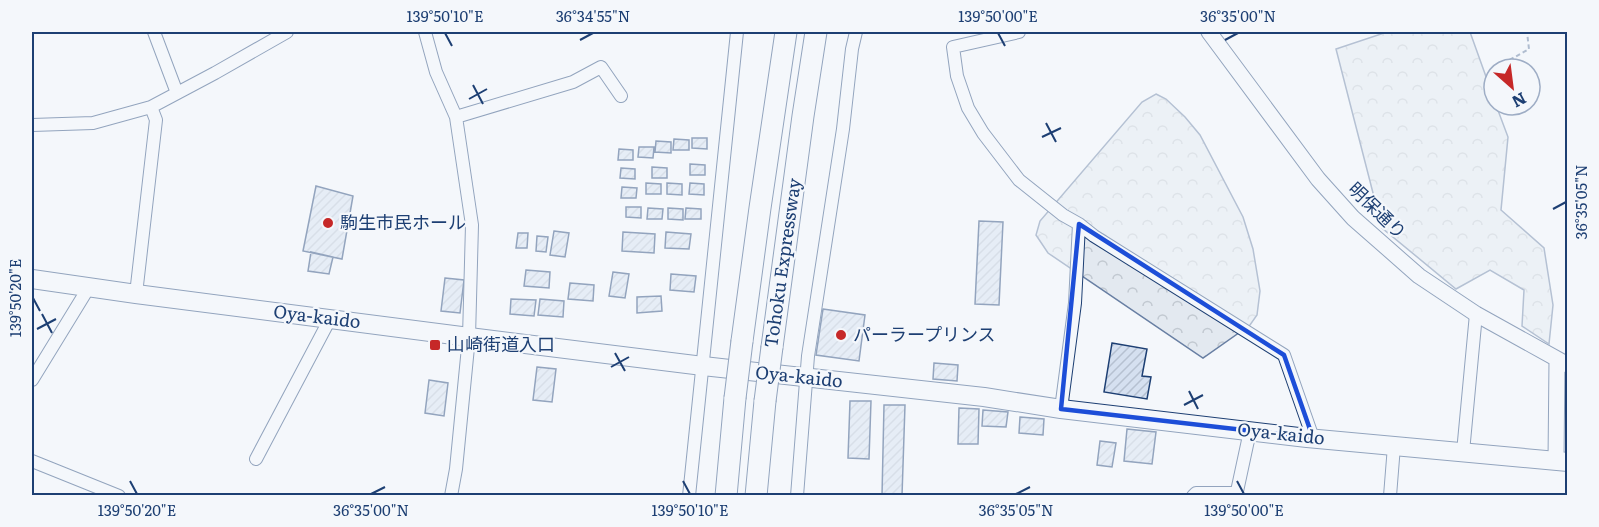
<svg xmlns="http://www.w3.org/2000/svg" width="1599" height="527" viewBox="0 0 1599 527" font-family="Literata,'Noto Sans JP',serif">
<defs>
<pattern id="forest-crowns" width="20" height="18" patternUnits="userSpaceOnUse" patternTransform="scale(1.5)"><rect width="20" height="18" fill="#e3e9f0"/><path d="M2 6a3 3 0 1 1 6 0M12 15a3 3 0 1 1 6 0" fill="none" stroke="#c2c9d1"/></pattern>
<pattern id="building-hatch" width="6" height="6" patternUnits="userSpaceOnUse" patternTransform="scale(1.5)"><rect width="6" height="6" fill="#d5e0f0"/><path d="M-1 1l2-2M0 6l6-6M5 7l2-2" fill="none" stroke="#b6c1d1"/></pattern>
</defs>
<rect width="100%" height="100%" fill="#f4f7fb"/>
<path fill="url(#forest-crowns)" stroke="#687fa3" stroke-width="1.5" d="M1387,32h83l24,67v6h2l12,32 -7,73 43,38 9,57 -4,39 -27,-18 2,-36 -34,-20 -34,19 -74,-61 -46,-179z
M1156,94l10,5 19,18 15,18 43,82 10,32 7,42 -3,24 -7,10 -47,33 -155,-105 -12,-18 4,-14 102,-119z"/>
<path fill="url(#building-hatch)" stroke="#1d3f73" stroke-width="1.5" d="M692,138h15v11l-15,-1z
M674,139l15,1v10h-16z
M656,141l15,1v11l-16,-1z
M639,147h15l-1,11 -15,-1z
M619,149l14,1v10h-15z
M690,164l15,1v10h-15z
M652,167l15,1v10h-15z
M621,168l14,1v10l-15,-1z
M646,183l15,1v10h-15z
M667,183l15,1v11l-15,-1z
M690,183l14,1v11l-15,-1z
M316,186l37,10 -11,63 -39,-8z
M622,187l15,1 -1,10h-15z
M626,207h15v11l-15,-1z
M648,208l15,1 -1,10h-15z
M668,208l15,1v11l-15,-1z
M686,208l15,1v10h-16z
M979,221l24,1 -4,83 -24,-1z
M554,231l15,2 -4,24 -15,-2z
M623,232l32,2 -1,19 -32,-2z
M666,232l25,2 -2,15 -24,-1z
M518,233h10l-1,15h-11z
M537,236l11,1 -2,15 -10,-1z
M311,252l22,5 -4,17 -21,-3z
M526,270l24,2 -1,16 -25,-2z
M613,272l16,2 -4,24 -16,-2z
M671,274l25,2 -2,16 -24,-2z
M445,278l19,2 -4,33 -19,-2z
M570,283l24,2 -1,16 -25,-2z
M661,296l1,15 -25,2v-16z
M511,299l25,1 -2,16 -24,-2z
M540,299l24,2 -1,16 -25,-2z
M823,309l42,6 -6,46 -43,-6z
M1112,343l35,6 -5,27 9,1 -4,22 -43,-7z
M934,363l24,2 -1,16 -24,-2z
M537,367l19,2 -4,33 -19,-2z
M429,380l19,3 -4,33 -19,-3z
M850,401h21l-2,58 -21,-1z
M884,405h21l-3,91h-20z
M959,408l20,1 -1,35h-20z
M983,410l25,2 -2,15 -24,-1z
M1020,417l24,2 -1,16 -24,-2z
M1127,429l29,3 -4,32 -28,-3z
M1100,441l16,2 -4,24 -15,-2z"/>
<g fill="none" stroke-linecap="round" stroke-linejoin="round">
<g stroke="#1d3f73" stroke-width="14">
<path id="minor" d="M154,32l23,61
M425,32l11,40 20,45 16,108 -3,112 -13,132 -5,27
M1019,32l-66,15 4,29 11,32 15,25 36,47 44,35 16,9 -4,79 -14,106
M456,117l117,-35 28,-15 20,29
M32,125l61,-2 58,-16 64,-34 72,-41
M1079,224l15,12 190,119 29,83
M136,294l20,-174 -5,-13
M32,380l57,-93
M1463,452l13,-138
M256,459l74,-140
M32,461l87,35
M689,496l48,-464
M797,496l11,-140 35,-227 9,-80 4,-17
M1193,496l3,-3h39
M1236,496l14,-65
M1390,496l4,-50"/>
</g>
<g stroke="#1d3f73" stroke-width="17">
<path id="tertiary" d="M1209,32l109,147 35,39 66,58 57,38 92,51
M1556,460l1,-100"/>
</g>
<g stroke="#1d3f73" stroke-width="20">
<path id="primary" d="M32,279l104,15 333,43 234,29 281,31 77,12 246,29 261,24"/>
</g>
<g stroke="#1d3f73" stroke-width="23">
<path id="motorway" d="M742,341l18,-133 26,-176
M772,347l31,-231 13,-84
M726,496l9,-98
M756,496l9,-95"/>
</g>
<path stroke="#5e769c" stroke-width="2" stroke-dasharray="4.5 3" stroke-linecap="butt" d="M1490,71l39,-22 -2,-17"/>
<use href="#minor" stroke="#f4f7fb" stroke-width="12"/>
<use href="#tertiary" stroke="#f4f7fb" stroke-width="15"/>
<use href="#primary" stroke="#f4f7fb" stroke-width="18"/>
<use href="#motorway" stroke="#f4f7fb" stroke-width="21"/>
<g stroke="#1d3f73" stroke-width="23" stroke-linecap="butt">
<path id="motorway-bridge" d="M735,398l7,-57
M765,401l7,-54"/>
</g>
<use href="#motorway-bridge" stroke="#f4f7fb" stroke-width="21"/>
</g>
<path d="M0 0H1599V527H0ZM1079,224l205,131 29,83 -252,-29z" fill="#f4f7fb" fill-opacity=".55" fill-rule="evenodd"/>
<path fill="none" stroke="#1d4ed8" stroke-width="4.5" stroke-linejoin="round" d="M1079,224l205,131 29,83 -252,-29z"/>
<path fill="none" stroke="#1d3f73" stroke-width="2" d="M445,33l7,13M998,33l7,13M580,40l13,-7M1225,40l13,-7M473,85l10,19M469,99l18,-10M1046,123l10,19M1042,137l19,-9M1553,209l13,-7M33,298l7,13M42,314l10,19M37,329l19,-10M615,353l10,18M611,367l18,-10M1189,391l9,18M1184,405l19,-10M130,481l7,13M683,481l7,13M1237,481l7,13M371,494l14,-7M1016,494l14,-7"/>
<g fill="#c62828" stroke="#f4f7fb" stroke-width="2">
<circle cx="328" cy="223" r="6"/>
<circle cx="841" cy="335" r="6"/>
<rect x="429" y="339" width="12" height="12" rx="3"/>
</g>
<g text-anchor="middle" stroke-width="4.5" stroke-linejoin="round" paint-order="stroke">
<g font-size="18" fill="#1d3f73" stroke="#f4f7fb">
<text transform="translate(1377 211) rotate(44)" y="6">明保通り</text>
<text transform="translate(783 263) rotate(-82)" y="6">Tohoku Expressway</text>
<text transform="translate(317 317) rotate(7)" y="6">Oya-kaido</text>
<text transform="translate(799 377) rotate(6)" y="6">Oya-kaido</text>
<text transform="translate(1281 434) rotate(6)" y="6">Oya-kaido</text>
</g>
<g font-size="18" fill="#1d3f73" stroke="#f4f7fb" text-anchor="start">
<text x="340" y="229">駒生市民ホール</text>
<text x="853" y="341">パーラープリンス</text>
<text x="447" y="351">山崎街道入口</text>
</g>
</g>
<rect width="1599" height="527" fill="none" stroke="#f4f7fb" stroke-width="66"/>
<g transform="translate(1512 87) rotate(152)"><circle r="28" fill="#f4f7fb" stroke="#9eadc5" stroke-width="1.5"/>
<path d="M0-4.5L10 22L0 15L-10 22Z" fill="#c62828"/>
<text y="-9" font-size="16" font-weight="bold" text-anchor="middle" fill="#1d3f73">N</text>
</g>
<rect x="33" y="33" width="1533" height="461" fill="none" stroke="#1d3f73" stroke-width="2"/>
<g font-size="15" text-anchor="middle" fill="#1d3f73">
<text x="445" y="22">139°50'10"E</text>
<text x="593" y="22">36°34'55"N</text>
<text x="998" y="22">139°50'00"E</text>
<text x="1238" y="22">36°35'00"N</text>
<text transform="translate(1582 202) rotate(-90)" y="5">36°35'05"N</text>
<text transform="translate(16 298) rotate(-90)" y="5">139°50'20"E</text>
<text x="137" y="516">139°50'20"E</text>
<text x="371" y="516">36°35'00"N</text>
<text x="690" y="516">139°50'10"E</text>
<text x="1016" y="516">36°35'05"N</text>
<text x="1244" y="516">139°50'00"E</text>
</g>
</svg>
